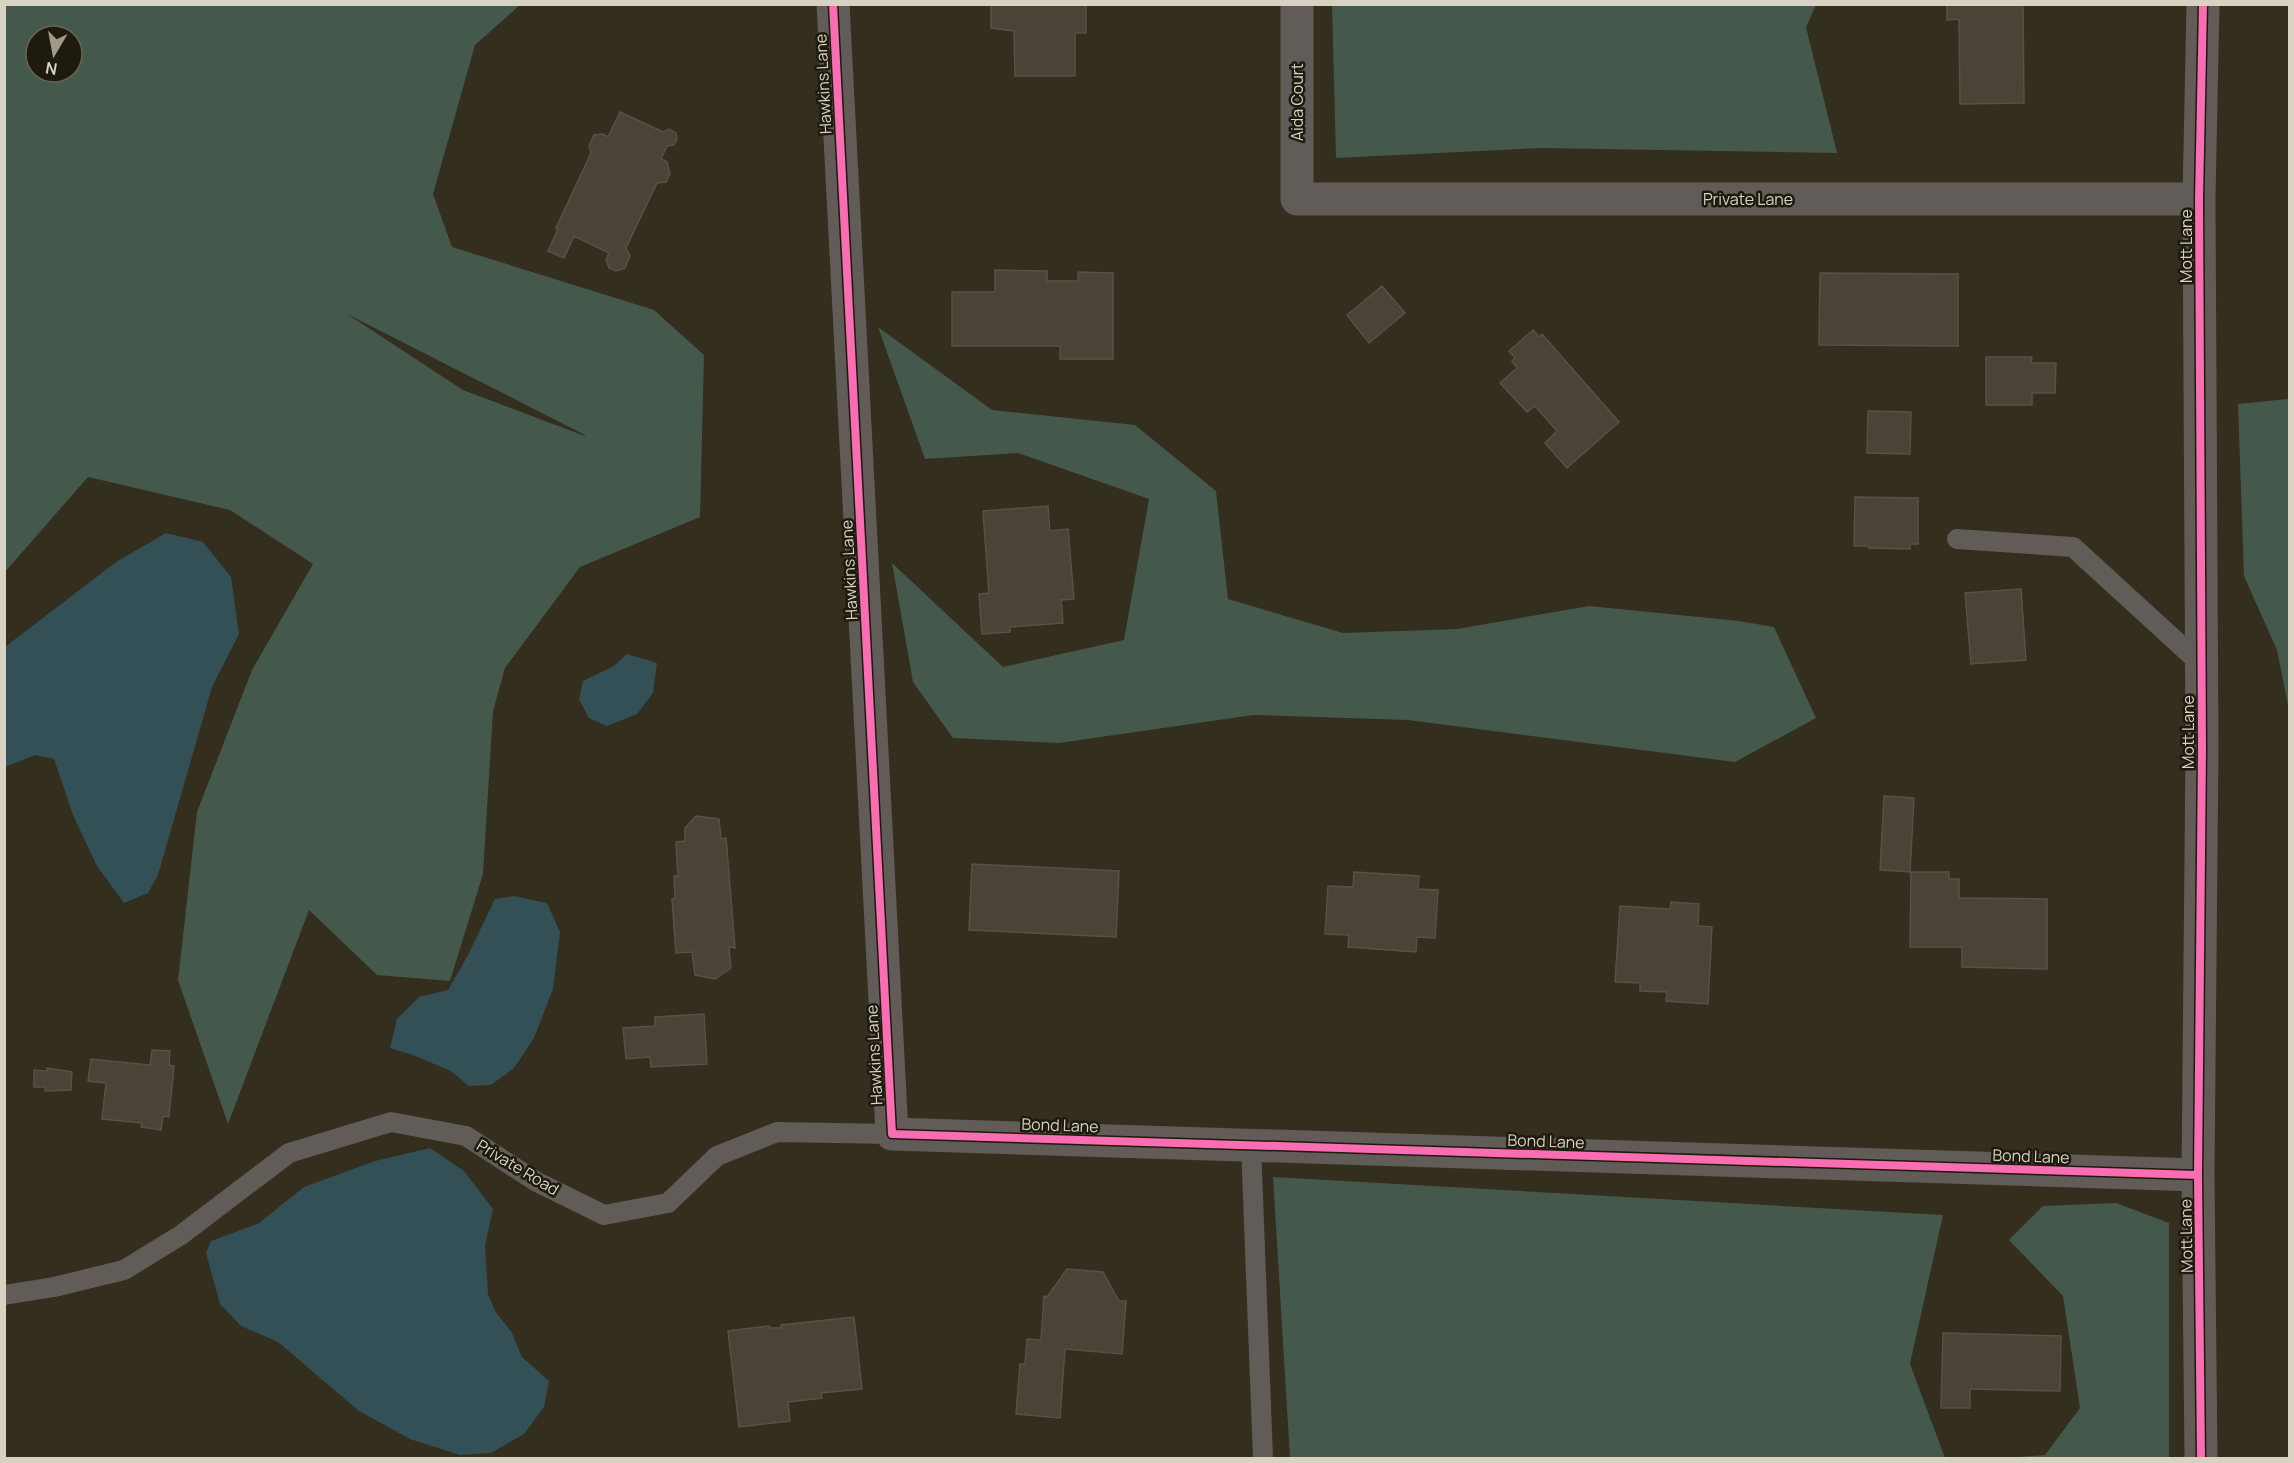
<svg xmlns="http://www.w3.org/2000/svg" width="2294" height="1463" viewBox="0 0 2294 1463" font-family="Manrope,sans-serif">
<rect width="100%" height="100%" fill="#332e1d"/>
<path fill="#45584c" fill-rule="evenodd" d="M5,4l515,1 -45,40 -42,149 19,53 202,63 50,45 -4,162 -120,50 -75,101 -12,43 -10,163 -33,107 -73,-6 -68,-65 -81,214 -50,-144 19,-168 55,-142 61,-106 -83,-54 -142,-33 -83,95zM36,36h36v36h-36zM347,314l238,121v1l-122,-46z
M1332,5h484l-10,22 31,126 -295,-5 -206,10z
M878,327l114,83 143,15 81,66 12,108 115,34 114,-4 132,-23 150,15 35,6 42,91 -81,44 -327,-42 -155,-5 -194,28 -106,-5 -40,-56 -21,-119 111,104 121,-27 25,-141 -131,-46 -93,6z
M2289,399h1l-1,311 -12,-60 -33,-74 -6,-172z
M1273,1177l670,38 -33,149 35,94h-655z
M2116,1203l53,20v235h-164l40,-3 35,-47 -17,-112 -54,-56 34,-34z"/>
<path fill="#335057" d="M166,533l37,9 28,35 8,57 -27,53 -54,188 -10,18 -24,10 -27,-37 -24,-51 -19,-56 -19,-4 -30,12v-120l111,-85z
M627,654l30,9 -4,30 -16,21 -30,12 -18,-8 -10,-19 4,-18 31,-15z
M514,896l33,7 13,29 -7,57 -19,49 -20,30 -23,17 -22,1 -18,-15 -38,-16 -23,-7 7,-29 22,-22 29,-7 20,-35 27,-56z
M430,1148l34,23 29,38 -8,36 3,49 7,17 17,22 10,24 27,24 -5,26 -20,27 -33,19 -31,2 -50,-16 -51,-28 -81,-69 -37,-16 -21,-22 -14,-51 5,-12 48,-18 45,-36 71,-26z"/>
<path fill="#494338" stroke="#595047" stroke-width="1.5" d="M991,4h95v29h-11v43h-60l-1,-45 -23,-3z
M1947,4h76l1,99 -64,1 -1,-85 -12,1z
M620,112l43,20 6,-3 7,4 1,6 -3,6 -7,1 -6,13 6,3 3,12 -4,8 -9,1 -31,65 4,8 -5,12 -9,3 -7,-3 -3,-9 3,-6 -35,-17 -10,22 -16,-7 10,-22 -2,-1 35,-75 -2,-7 5,-11 9,-1 5,3z
M995,270l52,1v10h31v-9l35,1v86h-53v-13h-108v-54h43z
M1820,273l138,1v72l-139,-1z
M1382,286l23,27 -36,30 -22,-28z
M1533,330l6,7 3,-3 77,88 -52,46 -22,-25 12,-12 -22,-25 -8,6 -27,-29 17,-15 -5,-7 3,-3 -6,-7z
M1986,357h46l-1,6h25l-1,30h-23v12h-46z
M1868,411l43,1 -1,42 -43,-1z
M1855,497l63,1v46h-8v5l-41,-1 -1,-2h-14z
M1048,506l2,25 18,-2 6,70 -13,1 2,23 -53,4v5l-28,2 -3,-40 10,-1 -6,-82z
M2021,589l5,71 -55,4 -6,-71z
M1884,796l30,2 -4,74 -30,-2z
M696,816l23,3 2,20 5,-1 9,110 -6,-1 2,21 -16,11 -20,-4 -3,-23 -16,1 -4,-54 3,-1 -1,-22h4l-2,-34 9,-1v-13z
M972,864l147,7 -3,66 -147,-7z
M1354,872l65,4 -1,13 20,1 -3,48 -18,-1 -1,15 -68,-5 1,-12 -24,-1 3,-48 25,1z
M1911,872h38v7h10v19l88,1v70l-85,-2v-20h-52z
M1671,902l28,2 -1,22 14,1 -4,77 -42,-3 1,-9 -27,-1v-8l-25,-1 5,-76 50,3z
M704,1014l3,50 -56,3 -1,-10 -24,2 -3,-31 32,-2v-9z
M152,1050l18,1 -1,14 5,1 -5,51 -6,-1 -2,14 -20,-3 1,-4 -40,-4 4,-36 -18,-2 3,-22 59,6z
M47,1068l25,4 -1,18 -26,1v-4h-11v-17l13,1z
M1067,1269l36,3 16,29h7l-4,53 -57,-5 -5,69 -44,-4 4,-50h5l2,-25 14,1 3,-44 3,1z
M854,1317l8,72 -41,4 1,5 -34,4 2,19 -51,6 -11,-96 41,-5 1,2h11v-3z
M1943,1333l118,3 -1,55 -90,-2v19h-29z"/>
<g fill="none" stroke-linecap="round" stroke-linejoin="round">
<path stroke="#615c57" stroke-width="20" d="M1957,539l116,8 129,118
M1251,1145l12,313
M4,1295l50,-8 70,-17 57,-35 108,-82 102,-31 75,14 71,46 67,33 64,-12 49,-47 60,-24 115,2"/>
<path stroke="#615c57" stroke-width="33" d="M833,4l59,1130 1306,41
M1297,4v195h902
M2201,1458l-3,-283 4,-427 -3,-549 4,-195"/>
<g stroke="#1e1a0e" stroke-width="11">
<path id="cycleway" d="M833,4l59,1130 1306,41
M2201,1458l-3,-283 4,-427 -3,-549 4,-195"/>
</g>
<use href="#cycleway" stroke="#f96db3" stroke-width="8"/>
</g>
<g text-anchor="middle" stroke-width="5" stroke-linejoin="round" paint-order="stroke">
<g font-size="16" fill="#d7d2c2" stroke="#1e1a0e">
<text transform="translate(823 84) rotate(-93)" y="6">Hawkins Lane</text>
<text transform="translate(1297 102) rotate(-90)" y="6">Aida Court</text>
<text x="1748" y="205">Private Lane</text>
<text transform="translate(2186 246) rotate(-90)" y="6">Mott Lane</text>
<text transform="translate(849 570) rotate(-93)" y="6">Hawkins Lane</text>
<text transform="translate(2188 732) rotate(-90)" y="6">Mott Lane</text>
<text transform="translate(874 1055) rotate(-93)" y="6">Hawkins Lane</text>
<text transform="translate(1060 1125) rotate(2)" y="6">Bond Lane</text>
<text transform="translate(1546 1141) rotate(2)" y="6">Bond Lane</text>
<text transform="translate(2031 1156) rotate(2)" y="6">Bond Lane</text>
<text transform="translate(518 1167) rotate(31)" y="6">Private Road</text>
<text transform="translate(2186 1236) rotate(-91)" y="6">Mott Lane</text>
</g>
</g>
<rect width="2294" height="1463" fill="none" stroke="#d7d2c2" stroke-width="12"/>
<g transform="translate(54 54) rotate(190)"><circle r="28" fill="#1e1a0e" stroke="#686456" stroke-width="1.5"/>
<path d="M0-4.5L10 22L0 15L-10 22Z" fill="#9e9988"/>
<text y="-9" font-size="16" font-weight="bold" text-anchor="middle" fill="#d7d2c2">N</text>
</g>
</svg>
